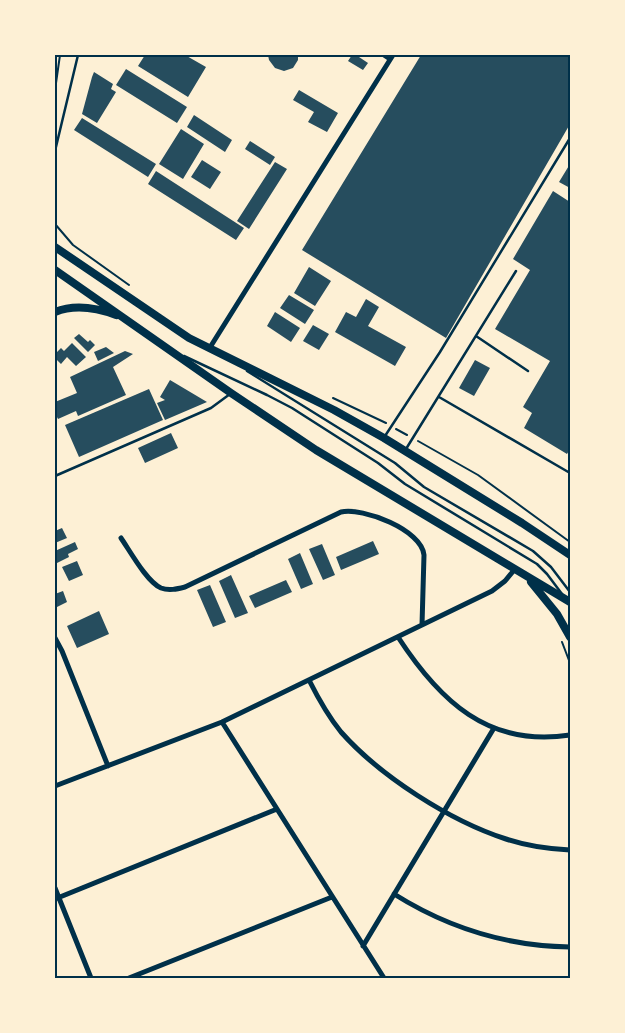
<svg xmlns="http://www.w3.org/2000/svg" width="625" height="1033" viewBox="0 0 625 1033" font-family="Inter,sans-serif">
<rect width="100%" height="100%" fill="#fdf0d5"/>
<path fill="#264d5e" d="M145,55h40l21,12 -18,30 -50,-31z
M268,55h30v5l-5,8 -9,3 -9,-3 -6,-8z
M352,55h4l12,8 -5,7 -15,-9z
M421,55h149v69l-124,214 -144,-88z
M126,69l61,38 -10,16 -61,-38z
M94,72l19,12 -2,5 5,3 -19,31 -15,-9 10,-37z
M299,90l39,23 -11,19 -19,-10 6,-10 -21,-12z
M194,115l38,25 -7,12 -38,-25z
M82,118l74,46 -8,13 -74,-47z
M181,129l23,15 -21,35 -24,-15z
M250,141l25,16 -5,8 -25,-16z
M202,160l19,12 -11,17 -19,-12z
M275,162l12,7 -38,60 -12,-8z
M570,164v24l-11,-6z
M156,171l88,57 -8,12 -88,-56z
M553,191l17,11v247l-3,5 -43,-26 8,-15 -9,-6 27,-46 -55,-32 35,-59 -17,-11z
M309,267l22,14 -16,25 -21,-13z
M289,295l25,15 -9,14 -25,-16z
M366,299l13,8 -11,19 38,21 -11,19 -60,-34 11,-20 10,5z
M275,312l25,16 -9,14 -24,-16z
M313,325l16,9 -10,16 -16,-9z
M79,334l9,8 2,-2 5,5 -7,7 -14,-14z
M72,343l14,14 -10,9 -9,-9 -6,7 -6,-6v-4l6,-6 3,3z
M106,347l8,6 -16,8 -4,-9z
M125,351l8,3 -20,13 13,28 -48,21 -2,-5 -18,8 -3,-6v-11l22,-9 -7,-16z
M475,360l15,8 -16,28 -15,-8z
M170,380l37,22 -42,18 -8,-17 8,-3 -5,-3z
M149,389l14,31 -84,37 -14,-32z
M171,433l7,15 -33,15 -7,-15z
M62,528l5,10 -12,5v-12z
M373,541l6,13 -38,16 -5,-13z
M75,542l3,7 -10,5 1,3 -14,7v-13z
M322,544l13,31 -12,5 -14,-31z
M300,553l13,31 -12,5 -13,-30z
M77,561l6,14 -14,6 -7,-14z
M231,575l17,38 -13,5 -16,-37z
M286,580l6,12 -37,16 -6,-12z
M210,585l16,37 -13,5 -16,-37z
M63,591l4,11 -12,6v-14z
M99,611l10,23 -32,14 -10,-22z"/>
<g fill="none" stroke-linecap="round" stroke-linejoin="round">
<path stroke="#003049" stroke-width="2" d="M55,90l5,-35
M55,224l18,21 56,40
M333,398l53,25
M396,429l11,6
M418,441l60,34 92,67
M562,642l8,21"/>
<path stroke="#003049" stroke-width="2.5" d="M55,151l23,-96
M476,336l52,35
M184,356l83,39 25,13 86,55 27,21 132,80 10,10 15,20
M247,371l148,92 29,24 109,64 18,16 19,25
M439,397l131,76
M385,436l55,-84 130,-214
M406,449l110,-178
M55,476l156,-68 19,-14"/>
<path stroke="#003049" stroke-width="5" d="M384,55l6,4
M209,349l184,-294
M121,538c9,13 26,44 40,50 8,3 16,1 24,-1l156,-75c22,-5 81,18 83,43l-2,70
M398,637c41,63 90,111 172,98
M55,638l7,13 46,115
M309,680c9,18 19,36 32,52 39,44 109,89 165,107 21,7 42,10 64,11
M222,722l162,256
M55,786l167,-64 270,-131 13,-10 10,-12
M55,888l36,90
M394,894c54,34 112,52 176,53
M55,899l222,-90
M363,946l131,-218
M129,978l203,-81"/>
<path stroke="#003049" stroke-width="8" d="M55,247l134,91 145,72 50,28 138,85 48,32
M55,270l176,123 85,57 254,152
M55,312c20,-8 42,-4 61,3
M531,582l26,32 13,23"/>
</g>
<rect width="625" height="1033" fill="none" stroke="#fdf0d5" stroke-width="112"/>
<rect x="56" y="56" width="513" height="921" fill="none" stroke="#003049" stroke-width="2"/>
</svg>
